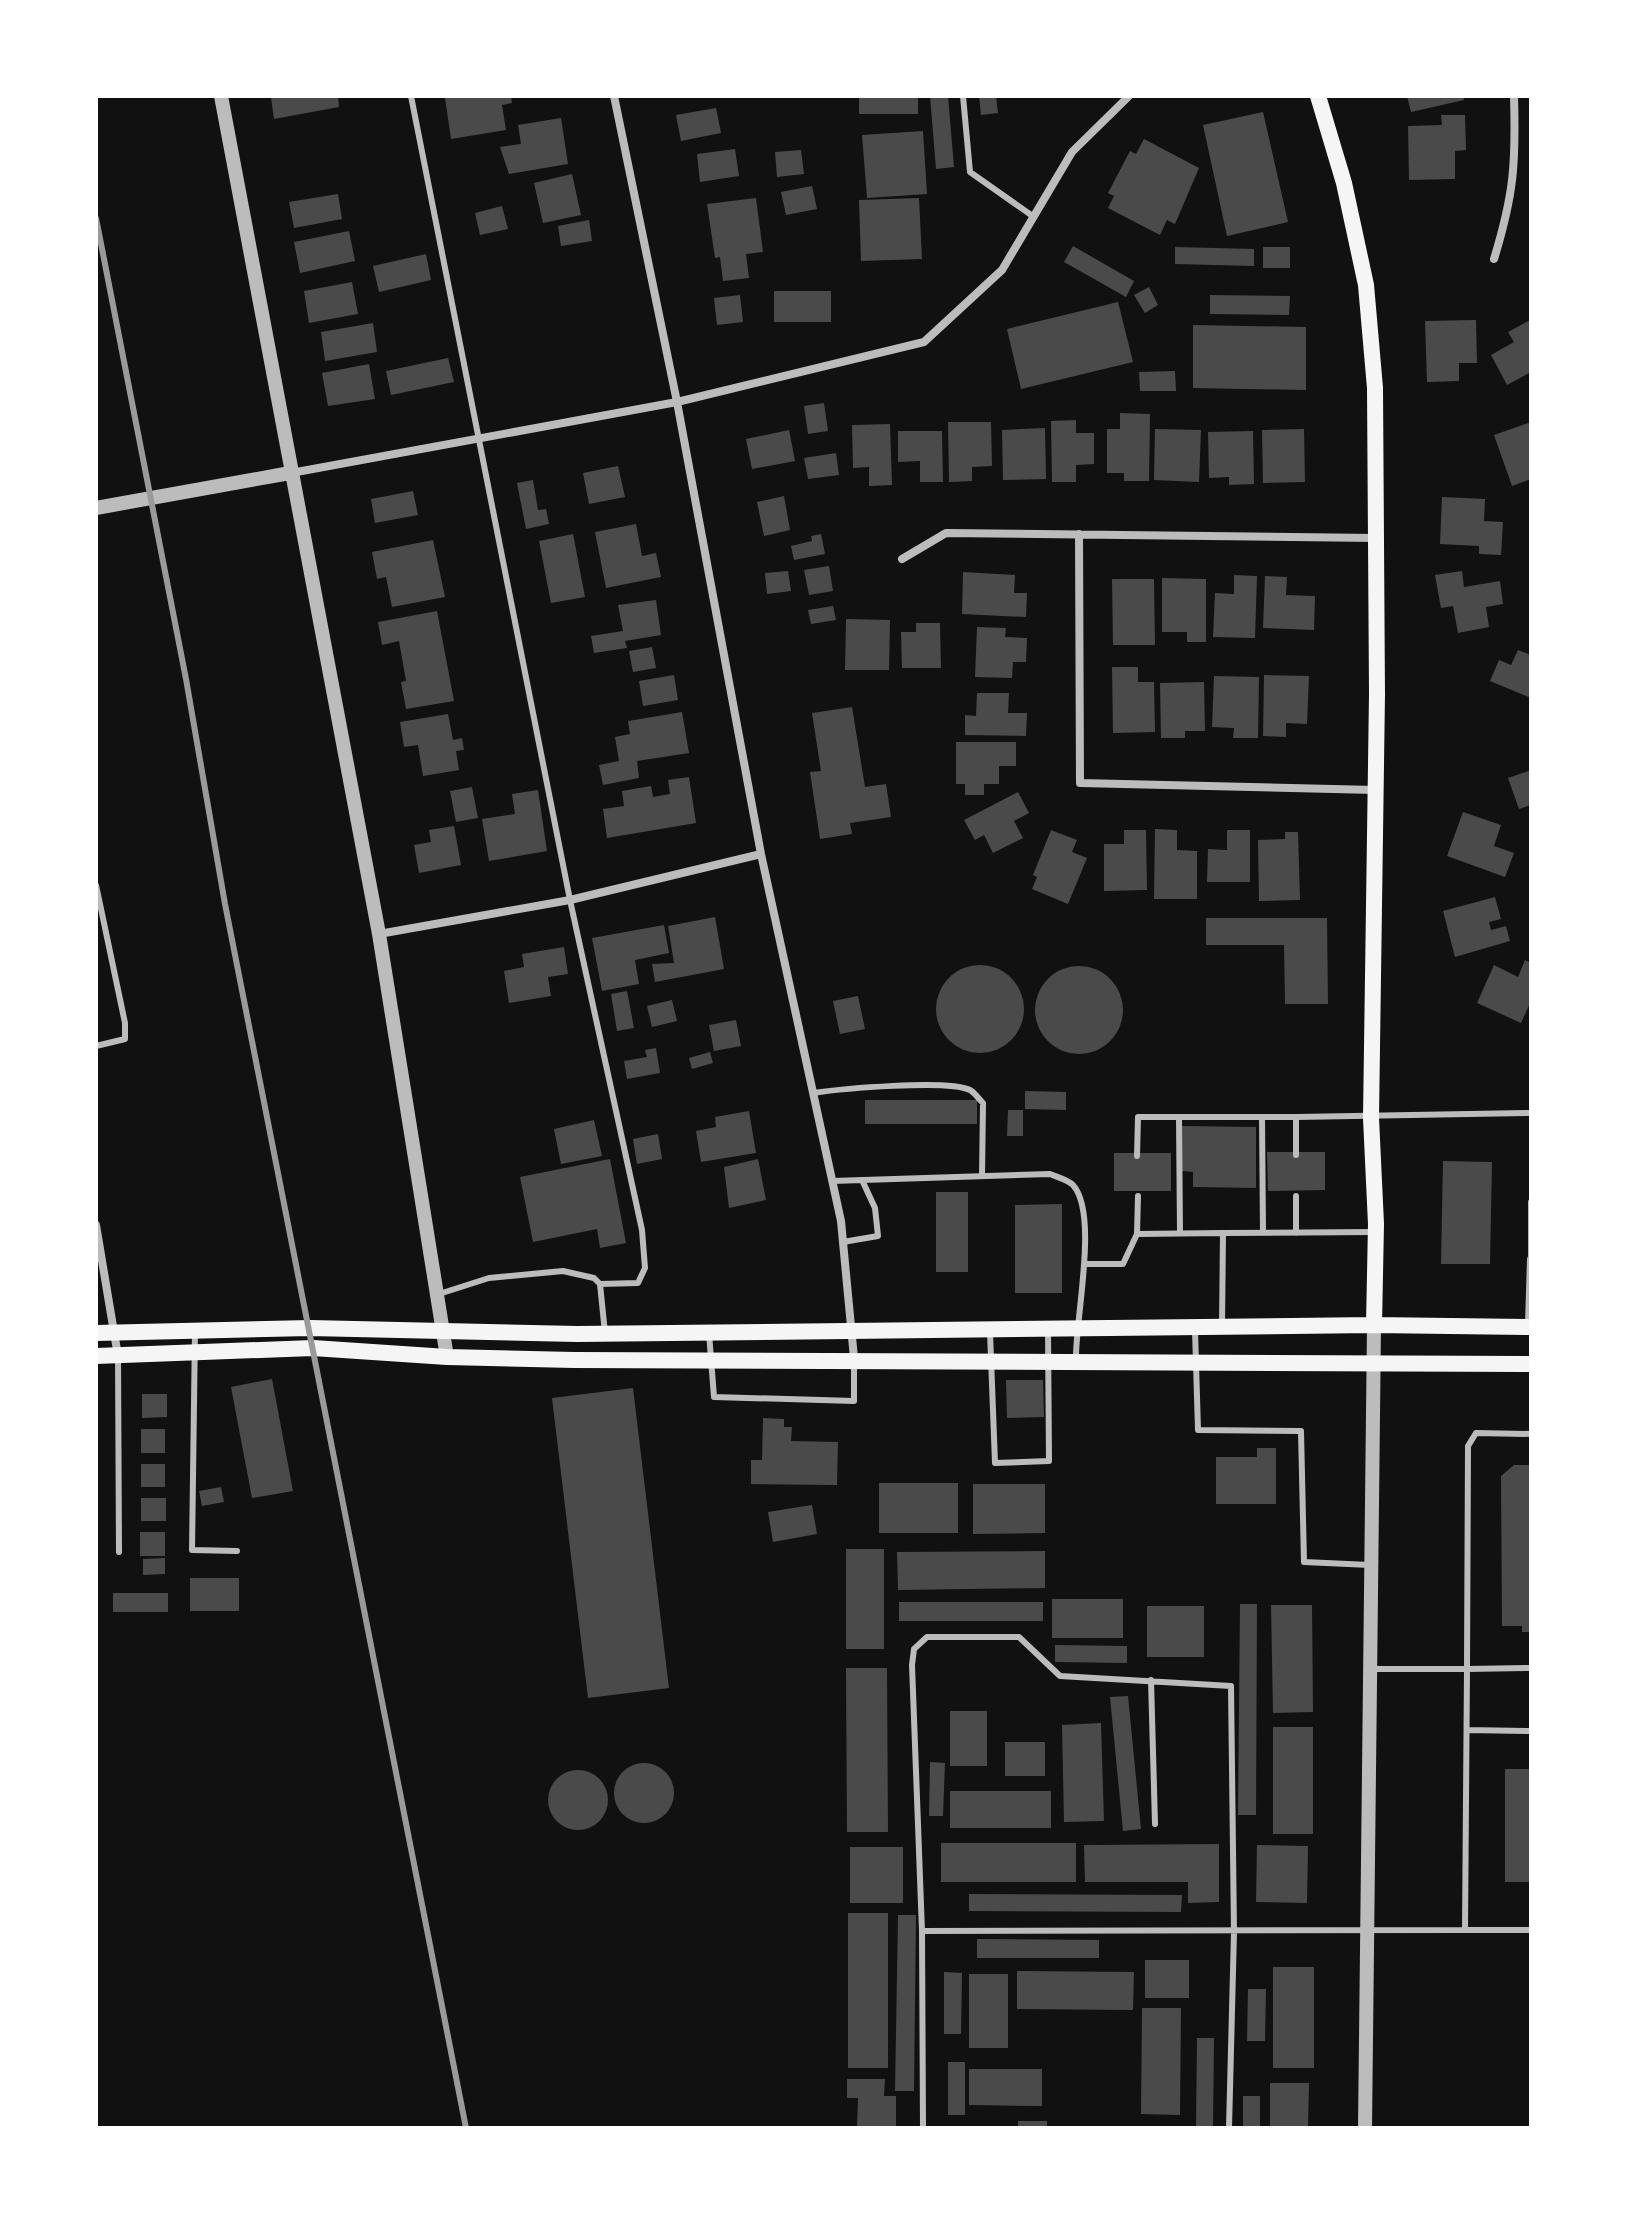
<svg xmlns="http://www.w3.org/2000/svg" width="1627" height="2224" viewBox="0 0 1627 2224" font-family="Cabin,sans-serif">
<rect width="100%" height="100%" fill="#111"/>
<path fill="#4a4a4a" d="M281,96h57l1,11 -65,12 -3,-21z
M458,96h53l1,7 -10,2 4,25 -55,9 -6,-41z
M859,96h59v18h-59z
M930,96h18l6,71 -18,2z
M979,96h17l2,17 -17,2z
M1407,96h56l1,4 -53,12z
M716,108l5,25 -40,8 -5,-26z
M1263,112l25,110 -61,14 -24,-111z
M1441,115h24l1,35 -11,1v28l-46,1 -1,-54 34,-1z
M561,118l7,46 -59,10 -9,-27 21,-3 -3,-19z
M923,131l4,63 -60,4 -5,-63z
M1144,139l55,29 -24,56 -8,-4 -7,15 -52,-27 6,-12 -6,-3 22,-42 6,3z
M735,149l4,27 -39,6 -3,-28z
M801,150l3,24 -27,3 -2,-25z
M572,174l9,41 -38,8 -9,-40z
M812,186l5,23 -31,6 -5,-23z
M338,194l4,25 -48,9 -5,-26z
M756,198l7,54 -17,2 3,24 -26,3 -3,-24 -5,1 -8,-54z
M919,198l3,61 -61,2 -2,-61z
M502,206l6,23 -28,6 -5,-22z
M589,220l3,21 -31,5 -3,-20z
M349,231l6,30 -55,12 -6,-31z
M1073,246l61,35 -8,16 -62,-35z
M1175,247l79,2v17l-79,-2z
M1263,247h27v21h-27z
M426,254l5,26 -52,12 -6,-26z
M352,282l6,32 -49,9 -5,-32z
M1149,287l9,18 -13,8 -11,-18z
M774,291h57v31h-57z
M740,295l3,27 -26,3 -3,-27z
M1210,295l80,1 -1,19 -79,-1z
M1118,302l15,60 -112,27 -14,-60z
M1476,320l1,43h-18v18l-32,1 -2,-61z
M1530,320l1,52 -24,13 -16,-30 23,-13 -6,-10z
M373,323l4,29 -52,9 -4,-29z
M1193,325l113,2v63l-113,-2z
M448,358l6,24 -63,13 -5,-24z
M369,364l6,35 -47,7 -6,-33z
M1175,371l1,20h-36l-1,-19z
M824,403l4,28 -20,3 -4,-28z
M1120,413l30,1 -1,67h-25v-8h-17v-44h13z
M1076,420v13h18v31l-18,1v17h-24l-1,-61z
M948,422h43l1,44 -20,1v14l-23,1z
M1531,422v57l-19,7 -18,-51z
M890,424l2,61 -23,1v-19l-16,1 -1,-43z
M1045,428l1,51 -43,1 -1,-50z
M1155,429l46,1 -2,52 -45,-2z
M1304,429l1,53 -42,1 -1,-53z
M789,430l6,31 -43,8 -6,-30z
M898,431h44l1,51h-23v-21l-22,1z
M1253,431l1,53 -25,1v-8l-20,1 -1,-46z
M836,453l3,22 -31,4 -4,-21z
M618,466l7,31 -36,7 -6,-31z
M533,480l5,30 8,-1 3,15 -23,5 -9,-46z
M413,491l5,24 -43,8 -4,-24z
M784,496l6,34 -26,6 -7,-34z
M1442,497l43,2 -1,22 19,1 -2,33 -22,-1v-8l-39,-2z
M636,524l6,32 14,-3 5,24 -55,11 -11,-56z
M573,534l12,63 -34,6 -12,-62z
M821,534l4,20 -31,6 -3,-14 21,-5 -1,-5z
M433,540l12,57 -53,10 -6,-30 -9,2 -5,-27z
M829,566l4,25 -24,4 -5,-25z
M788,571l3,20 -24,3 -2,-21z
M1462,571l2,16 36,-6 3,23 -17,3 3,20 -31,6 -5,-27 -12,2 -6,-33z
M963,572l52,3 -1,18h13l-1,24 -64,-3z
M1234,575l23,1 -2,62 -42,-1 2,-44 19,1z
M1265,576l22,1 -1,18 29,1 -1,34 -51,-2z
M1162,578l44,1v63h-19v-10h-25z
M1112,579h42l1,66h-42z
M656,600l5,35 -36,6 2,7 -33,5 -3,-17 32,-5 -5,-26z
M833,606l3,14 -25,4 -3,-14z
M437,611l17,90 -48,8 -5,-27 5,-1 -7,-40 -17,4 -4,-23z
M846,619l44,1 -1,50h-44z
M916,623h24l1,45h-39l-1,-36h15z
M977,627l29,1 -1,9 22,1 -1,24h-13l-1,16 -37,-1z
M652,647l4,21 -23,4 -4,-21z
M1518,650l13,5v43l-41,-17 9,-21 12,5z
M1112,667h26v15h16l1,50 -42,1z
M674,675l4,25 -35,6 -4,-25z
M1264,675l45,1 -2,48 -21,-1v14l-23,-1z
M1214,676l45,1 -1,61h-25l1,-10 -22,-1z
M1204,682l1,49h-20v7h-24l-1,-55z
M977,693h32l-1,20h19l-1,23 -61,-1v-20l11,1z
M852,707l13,80 21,-3 5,33 -41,6 2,11 -32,5 -10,-67 11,-1 -9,-58z
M682,712l7,41 -52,8 2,17 -36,7 -4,-20 20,-4 -4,-24 15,-3 -2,-13z
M448,714l5,26 9,-2 2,12 -8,1 3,19 -36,6 -5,-31 -14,2 -4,-25z
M956,742h60v24h-17v18h-15v11h-19v-11h-9z
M1531,770v35l-12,4 -11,-31z
M689,777l7,46 -89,15 -4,-29 21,-3 -2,-15 29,-5 2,11 17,-3 -2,-14z
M472,787l6,31 -22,4 -6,-31z
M538,790l9,61 -58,10 -7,-42 33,-5 -3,-20z
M1018,792l11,21 -15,8 9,17 -30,15 -9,-18 -9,5 -11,-20z
M1463,812l38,13 -7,21 20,7 -9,24 -58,-21z
M454,826l7,39 -42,8 -5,-28 17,-3 -2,-12z
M1155,829l22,1v20l20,1v48h-43z
M1051,830l26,10 -5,12 15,6 -19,46 -36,-15 5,-12 -4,-2z
M1124,830h22l1,60 -43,1v-47h20z
M1227,830h23v52h-43l1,-33 19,1z
M1285,832h13l2,68 -41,1 -1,-61 27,-1z
M1495,897l6,22 -12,3 2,8 15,-4 4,15 -55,16 -12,-46z
M715,917l9,52 -69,13 -3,-18 22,-1 -6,-37z
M1206,918h121l1,86h-43l-1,-59h-78z
M664,925l5,28 -34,7 4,24 -37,7 -10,-53z
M564,947l4,27 -20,3 3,19 -42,7 -5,-32 20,-4 -2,-13z
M1525,960l6,3v38l-10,22 -44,-20 17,-38 24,12z
M936 1009a44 44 0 1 1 88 0a44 44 0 1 1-88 0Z
M1035 1010a44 44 0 1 1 88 0a44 44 0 1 1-88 0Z
M627,991l7,37 -17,3 -6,-37z
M858,996l7,33 -25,5 -7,-33z
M672,1000l5,21 -25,6 -5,-21z
M736,1020l5,26 -27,5 -5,-26z
M656,1048l4,25 -33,6 -3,-18 23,-4 -2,-7z
M710,1052l3,11 -21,6 -3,-11z
M1025,1091l41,1v18l-41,-1z
M865,1100h112v24h-112z
M1008,1110h15v26h-16z
M749,1111l7,42 -55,9 -5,-31 20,-4 -1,-10z
M594,1120l8,36 -41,8 -7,-35z
M1182,1126l74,1v61l-63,-1v-15l-11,-1z
M658,1134l4,25 -25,5 -4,-25z
M1267,1152h58v38l-57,1z
M1114,1153h57v38h-57z
M610,1159l16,84 -26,5 -3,-19 -64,13 -13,-65z
M758,1159l8,41 -37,8 -5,-41z
M1443,1161l49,1 -2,102h-49z
M936,1192h32v80h-32z
M1062,1204v89h-47v-88z
M272,1379l21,112 -41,7 -21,-111z
M1006,1380h37l1,37 -37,1z
M633,1388l36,300 -81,10 -36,-300z
M142,1394h25v23l-25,1z
M763,1418l21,1v8h8l-1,14 47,1 -1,43 -86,-1v-24h11z
M141,1429h24v24h-24z
M1257,1448h19v56h-60v-47h41z
M141,1464h24v23h-24z
M1514,1465h17v167h-9v-6h-20l-1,-150z
M879,1483h79v50h-79z
M973,1484h72v49l-72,1z
M221,1487l3,15 -22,4 -3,-15z
M141,1498h25v23h-25z
M812,1505l5,29 -44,8 -5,-30z
M140,1532h25v24h-25z
M846,1549h38v100h-38z
M1045,1551v37l-147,2 -1,-38z
M165,1558v16l-22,1v-16z
M190,1578h49v33h-49z
M113,1593h55v19h-55z
M1052,1599h71v39h-71z
M899,1602h144v19h-144z
M1240,1604h17l-1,211h-18z
M1271,1605h41l1,107 -40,1z
M1147,1606h57v51h-57z
M1055,1645l72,1v17l-72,-1z
M846,1668h41l1,164h-41z
M1128,1696l13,133 -18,2 -13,-134z
M950,1711h37v55h-37z
M1101,1723l3,98 -40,1 -2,-97z
M1273,1727h40v107h-40z
M1005,1742h40v34h-40z
M930,1762l15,1 -2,53h-14z
M614 1793a30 30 0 1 1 60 0a30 30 0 1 1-60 0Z
M1505,1769h26v113h-26z
M548 1800a30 30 0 1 1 60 0a30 30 0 1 1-60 0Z
M950,1791h101v37h-101z
M941,1843h135v39h-135z
M1219,1844v58l-31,1v-21h-103l-1,-37z
M1257,1845l51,1 -1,57 -51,-1z
M850,1847h53v56h-53z
M969,1894l213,1 -1,17 -212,-1z
M848,1913h40v155h-40z
M898,1915h18l-2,176h-19z
M977,1939l122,1v18h-122z
M1145,1960h44v38h-44z
M1273,1967h41v101h-41z
M1017,1971l117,1 -1,38 -116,-1z
M944,1972l18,1 -1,61h-17z
M969,1974h39v74h-39z
M1248,1989h18l-1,52h-18z
M1142,2008h39l-1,107 -39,-1z
M1197,2038h17l-1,90h-17z
M948,2062h17v53h-17z
M969,2069h73v37l-73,-1z
M847,2079h38l-1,17h12v32h-39l1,-30h-11z
M1270,2083h39l-1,45h-38z
M1243,2096h17v32h-17z
M1018,2121h29v7h-29z"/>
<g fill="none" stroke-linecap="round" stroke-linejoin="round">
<path stroke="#bcbcbc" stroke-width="6" d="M411,96l159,804 72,330 3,38 -7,15 -38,1
M963,96l7,76 64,45
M96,885l29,138v16l-29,7
M813,1093c27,-4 134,-14 157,-3 4,2 9,9 13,13l-1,73
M1179,1117l1,116
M1262,1117l1,116
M1296,1155v-38l235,-4
M1137,1156l1,-39h158
M832,1181l218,-7c7,3 18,6 23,11 26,29 2,135 3,174
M1138,1196l-1,38 86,-1
M1296,1196v37
M1531,1202v57
M843,1242l35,-6 -3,-28 -13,-28
M1084,1264h39l14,-30
M439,1294l50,-16 74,-7 31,7 6,6 5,49
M1528,1324l2,-65
M1222,1326l1,-93 151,-1
M1195,1330l3,100 103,1 3,131 66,3
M195,1331l-3,219 45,1
M990,1332l5,131 54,-2 -1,-131
M709,1333l5,64 140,4v-39
M118,1356l1,196
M1531,1434l-55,-1 -8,13 -1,223 64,-1
M1151,1680l4,144
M1467,1730l64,1
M1465,1930h66
M922,1931l543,-1 2,-261h-97
M923,2128l-1,-197 -10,-266 2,-16 13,-12h92l41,39 171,10 3,246 -5,196"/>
<path stroke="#bcbcbc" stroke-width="8" d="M614,96l63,306 84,452 80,367 13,137
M1494,259c20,-65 22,-96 20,-163
M291,473l386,-71 247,-60 78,-72 70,-118 57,-56
M1079,534l1,249 295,7
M902,559l44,-26 430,5
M379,934l191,-34 191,-46
M96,1225l22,131"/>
<path stroke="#bcbcbc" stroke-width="14" d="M221,96l158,838 68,423
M96,508l194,-35
M1365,2128l9,-803"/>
<path stroke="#f5f5f5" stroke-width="16" d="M1318,96l26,87 22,102 9,103 2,306 -6,424 5,106 -2,101
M96,1333l214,-5 267,6 797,-9 157,2
M96,1356l217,-8 134,9 127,3 957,4"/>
<path stroke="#9a9a9a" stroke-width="6" d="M96,218l90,461 39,225 241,1224"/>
</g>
<rect width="1627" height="2224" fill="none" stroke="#ffffff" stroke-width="196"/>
</svg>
